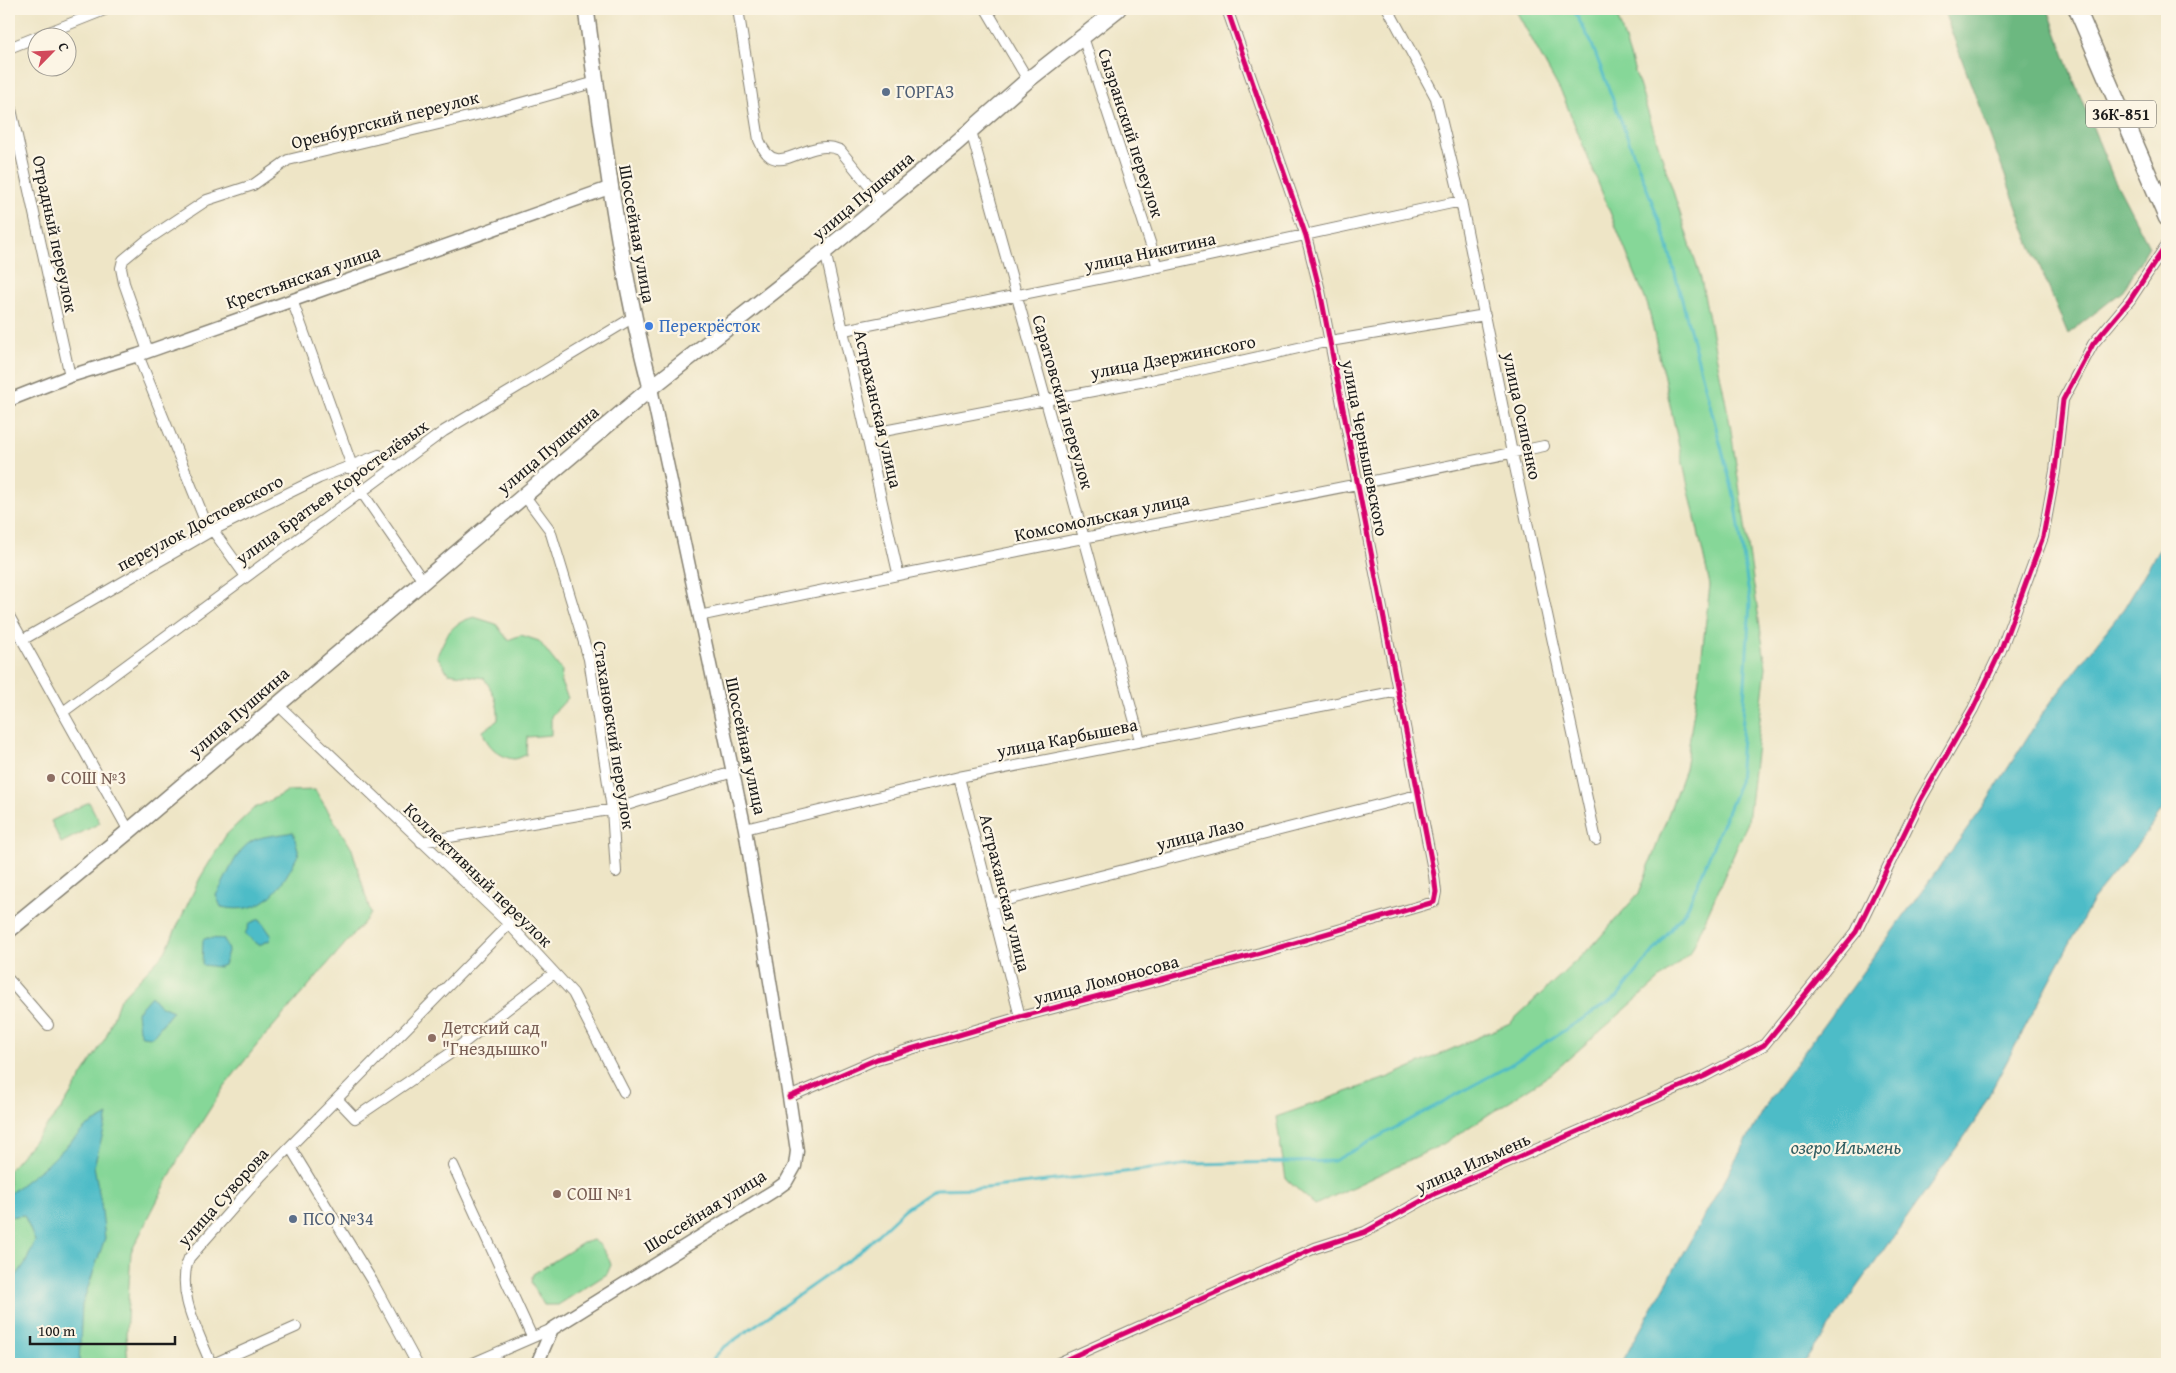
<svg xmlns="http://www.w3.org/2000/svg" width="2176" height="1373" viewBox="0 0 2176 1373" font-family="'Gentium Book Plus',serif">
<rect width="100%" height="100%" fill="#fcf5e5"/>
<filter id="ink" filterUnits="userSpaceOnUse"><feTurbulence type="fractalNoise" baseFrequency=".02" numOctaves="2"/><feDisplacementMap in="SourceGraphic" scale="10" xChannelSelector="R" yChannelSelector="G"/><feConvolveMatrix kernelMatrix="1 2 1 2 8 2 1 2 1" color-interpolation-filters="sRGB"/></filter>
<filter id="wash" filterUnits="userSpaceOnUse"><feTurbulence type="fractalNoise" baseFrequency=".0096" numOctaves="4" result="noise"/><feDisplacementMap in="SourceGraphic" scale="20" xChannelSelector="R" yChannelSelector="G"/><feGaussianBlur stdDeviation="1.12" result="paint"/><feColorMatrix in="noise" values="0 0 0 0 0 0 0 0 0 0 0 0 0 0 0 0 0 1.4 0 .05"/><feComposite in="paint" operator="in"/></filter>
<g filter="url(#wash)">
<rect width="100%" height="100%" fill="#eee5c6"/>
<path fill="#86d798" stroke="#517a5a" d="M1515,9h100l86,270 29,145 36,243 -18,155 -57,130 -140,122 -108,70 -128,61 -29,-26 -10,-62 113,-40 121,-54 84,-79 45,-51 46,-124 15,-98 10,-86 -62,-279 -85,-210z
M474,617l22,7 12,16 13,-5 18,6 23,30 -1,12 7,15 -17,18v19l-24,2 -1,18c-3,1 -8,4 -12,4 -14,-1 -29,-15 -31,-28l15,-11c1,-17 -5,-28 -14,-42l-36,-5 -11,-17c10,-22 13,-32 37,-39z
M315,790l37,59 19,65 -114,131 -33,42 -44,69 -49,96 -5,83 2,29h-119v-194l53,-62 44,-71 14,-38 45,-47 35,-74 26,-43 27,-26 35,-18z
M89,802l11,21 -39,20 -10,-22z
M593,1240l7,5 9,14 2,6 -4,9 -49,31h-14l-13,-23 2,-8 50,-31z"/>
<path fill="#6cb880" stroke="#446a4e" d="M1943,9h105l24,67 41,101 36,69 -26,45 -55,43 -38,-91z"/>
<path fill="#4ebcc7" stroke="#356c72" d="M2167,536v267l-24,35 -49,60 -120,225 -171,241h-182l150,-267 211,-288 62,-98 80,-103z
M293,832l6,21c-19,36 -33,63 -78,54l-5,-12c11,-16 19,-46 38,-55 12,-5 27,-5 39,-8z
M260,919l11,16 -1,5 -11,5 -14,-11 5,-11z
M207,938l17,1 4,12 -4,14 -5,2 -17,-2 1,-25z
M151,996l8,9 14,6 -21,26 -10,-1 -3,-6 -2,-18z
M108,1115l-14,51 7,37 4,35 -23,67 -3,59h-70v-61l3,-2 -2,-16 16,-23 9,-21 -11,-26 -15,2v-23l41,-32 36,-35z"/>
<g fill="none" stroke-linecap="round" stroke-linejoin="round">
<path stroke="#4ebcc7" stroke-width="3" d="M708,1364l15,-16 134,-94 48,-45 30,-20 51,-1 207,-24 141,-3 171,-93 112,-71 70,-88 52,-125 11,-182 -15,-103 -70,-263 -74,-194 -18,-33"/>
</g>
</g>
<g filter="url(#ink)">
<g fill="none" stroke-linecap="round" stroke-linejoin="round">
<g stroke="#858071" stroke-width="12">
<path id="minor" d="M738,9l21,131c18,45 45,-5 81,10l43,53
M986,9l42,71
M1388,9l48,89 25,103 51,252 84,387
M1083,37l75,230
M9,48l98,-39
M9,100l61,276
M971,131l169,609
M825,251l73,322
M292,300l69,191 62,90
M844,330l314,-63 303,-66
M148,351l-24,-68 -3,-15 2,-8 24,-20 60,-40 46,-15 35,-25 201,-48 107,-30
M138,355l66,163 41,57
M868,434l314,-60 148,-33 155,-26
M524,495l26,35 39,129 23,150 4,63
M9,616l120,215
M699,616c281,-60 564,-111 845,-170
M24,639l189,-109 106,-52 60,-23 16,11
M277,704l232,220 64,69 51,99
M63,712l381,-281 188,-113
M959,777l61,240
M745,829l214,-52 439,-86
M421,842l193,-33 119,-37
M991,904l426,-109
M9,980l39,45
M789,1097l88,-38 143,-42 240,-64 174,-51 2,-10 -2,-17 -114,-584 -14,-55 -79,-227
M337,1099l18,19 93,-63 106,-82
M290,1147l82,134 45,83
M453,1165l79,172
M211,1364c-12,-31 -36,-72 -22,-106l72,-82 248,-252
M213,1364l83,-37
M471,1364l81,-35
M1056,1364l259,-116 50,-16 69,-38 271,-118 59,-31 92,-113 65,-133 52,-90 28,-59 42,-113 12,-66 8,-71 30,-56 37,-44 37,-56"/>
</g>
<g stroke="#858071" stroke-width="15">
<path id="tertiary" d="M9,400l61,-24 68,-21 471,-167
M537,1364l15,-35 223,-139 11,-8 9,-16 2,-15 -8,-54 -44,-268 -94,-441"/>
</g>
<g stroke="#858071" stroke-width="18">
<path id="secondary" d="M586,9c17,127 32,254 65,379
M9,930l120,-99 522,-443 174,-137 129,-106 74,-65 90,-71"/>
</g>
<g stroke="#858071" stroke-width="19">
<path id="primary" d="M2077,9l90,209"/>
</g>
<use href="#minor" stroke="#fff" stroke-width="10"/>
<use href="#tertiary" stroke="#fff" stroke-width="12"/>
<use href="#secondary" stroke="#fff" stroke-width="15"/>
<use href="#primary" stroke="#fff" stroke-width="16"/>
<g stroke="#fcf5e5" stroke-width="8">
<path id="cycleway" d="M789,1097l88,-38 143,-42 240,-64 174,-51 2,-10 -2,-17 -114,-584 -14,-55 -79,-227
M1056,1364l259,-116 50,-16 69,-38 271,-118 59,-31 92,-113 65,-133 52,-90 28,-59 42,-113 12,-66 8,-71 30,-56 37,-44 37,-56"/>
</g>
<use href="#cycleway" stroke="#d6006c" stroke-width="5"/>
</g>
</g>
<g fill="#5c6f8a" stroke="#fcf5e5" stroke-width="2">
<circle cx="886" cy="92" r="5"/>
<circle cx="293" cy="1219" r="5"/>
</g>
<circle fill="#3f7fe0" stroke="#fcf5e5" stroke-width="2" cx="649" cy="326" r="5"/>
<g fill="#8d6e63" stroke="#fcf5e5" stroke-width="2">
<circle cx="51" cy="778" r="5"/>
<circle cx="432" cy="1038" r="5"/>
<circle cx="557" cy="1194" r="5"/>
</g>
<g text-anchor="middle" stroke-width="4.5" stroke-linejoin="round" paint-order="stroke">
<rect fill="#fcf5e5" stroke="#5f5d58" stroke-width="1" x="2086" y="100.5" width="70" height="27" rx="4"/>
<g font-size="16" font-weight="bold" fill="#1c1c1c">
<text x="2121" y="120">36К-851</text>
</g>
<g font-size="18" fill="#4e5e75" stroke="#fcf5e5" text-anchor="start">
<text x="896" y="98">ГОРГАЗ</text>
<text x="303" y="1225">ПСО №34</text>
</g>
<g font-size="18" fill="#1c1c1c" stroke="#fcf5e5">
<text transform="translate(385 120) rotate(-14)" y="6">Оренбургский переулок</text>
<text transform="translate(1131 133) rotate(72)" y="6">Сызранский переулок</text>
<text transform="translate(863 196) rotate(-40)" y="6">улица Пушкина</text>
<text transform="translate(55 234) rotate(78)" y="6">Отрадный переулок</text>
<text transform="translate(637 234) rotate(80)" y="6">Шоссейная улица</text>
<text transform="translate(1150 252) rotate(-12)" y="6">улица Никитина</text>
<text transform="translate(303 277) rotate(-19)" y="6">Крестьянская улица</text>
<text transform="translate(1173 357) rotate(-11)" y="6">улица Дзержинского</text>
<text transform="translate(1063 402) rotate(74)" y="6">Саратовский переулок</text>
<text transform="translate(878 409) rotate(77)" y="6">Астраханская улица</text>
<text transform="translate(1522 416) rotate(78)" y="6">улица Осипенко</text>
<text transform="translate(1365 448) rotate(79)" y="6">улица Чернышевского</text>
<text transform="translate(548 450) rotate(-40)" y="6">улица Пушкина</text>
<text transform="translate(332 492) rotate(-36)" y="6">улица Братьев Коростелёвых</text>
<text transform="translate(1102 517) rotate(-12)" y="6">Комсомольская улица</text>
<text transform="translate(200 523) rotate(-28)" y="6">переулок Достоевского</text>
<text transform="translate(239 712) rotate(-41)" y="6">улица Пушкина</text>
<text transform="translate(614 735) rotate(81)" y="6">Стахановский переулок</text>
<text transform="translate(1067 738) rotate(-11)" y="6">улица Карбышева</text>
<text transform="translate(746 746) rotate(78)" y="6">Шоссейная улица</text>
<text transform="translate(1200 834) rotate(-14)" y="6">улица Лазо</text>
<text transform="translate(478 875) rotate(44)" y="6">Коллективный переулок</text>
<text transform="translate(1005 893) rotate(76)" y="6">Астраханская улица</text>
<text transform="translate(1106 980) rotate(-15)" y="6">улица Ломоносова</text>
<text transform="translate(1473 1163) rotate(-24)" y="6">улица Ильмень</text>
<text transform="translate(223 1197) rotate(-48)" y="6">улица Суворова</text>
<text transform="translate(705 1211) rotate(-32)" y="6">Шоссейная улица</text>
</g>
<g font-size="18" fill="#366cbe" stroke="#fcf5e5" text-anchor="start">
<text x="659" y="332">Перекрёсток</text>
</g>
<g font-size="18" fill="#785e54" stroke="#fcf5e5" text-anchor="start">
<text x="61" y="784">СОШ №3</text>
<text x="442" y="1034">Детский сад<tspan x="442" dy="21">"Гнездышко"</tspan></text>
<text x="567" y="1200">СОШ №1</text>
</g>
<g font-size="19" font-style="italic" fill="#305c60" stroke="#fcf5e5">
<text x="1846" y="1154">озеро Ильмень</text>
</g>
</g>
<rect width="2176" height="1373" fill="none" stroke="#fcf5e5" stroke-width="30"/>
<g transform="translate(52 52) rotate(66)"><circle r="24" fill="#fcf5e5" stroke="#a29e95"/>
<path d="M0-4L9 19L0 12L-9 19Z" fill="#d1495b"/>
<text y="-8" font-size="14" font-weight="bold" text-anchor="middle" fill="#1c1c1c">С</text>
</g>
<path d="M30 1336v8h145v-8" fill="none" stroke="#1c1c1c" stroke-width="2.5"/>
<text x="38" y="1336" font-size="15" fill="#1c1c1c" stroke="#fcf5e5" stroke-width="4" paint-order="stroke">100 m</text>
</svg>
